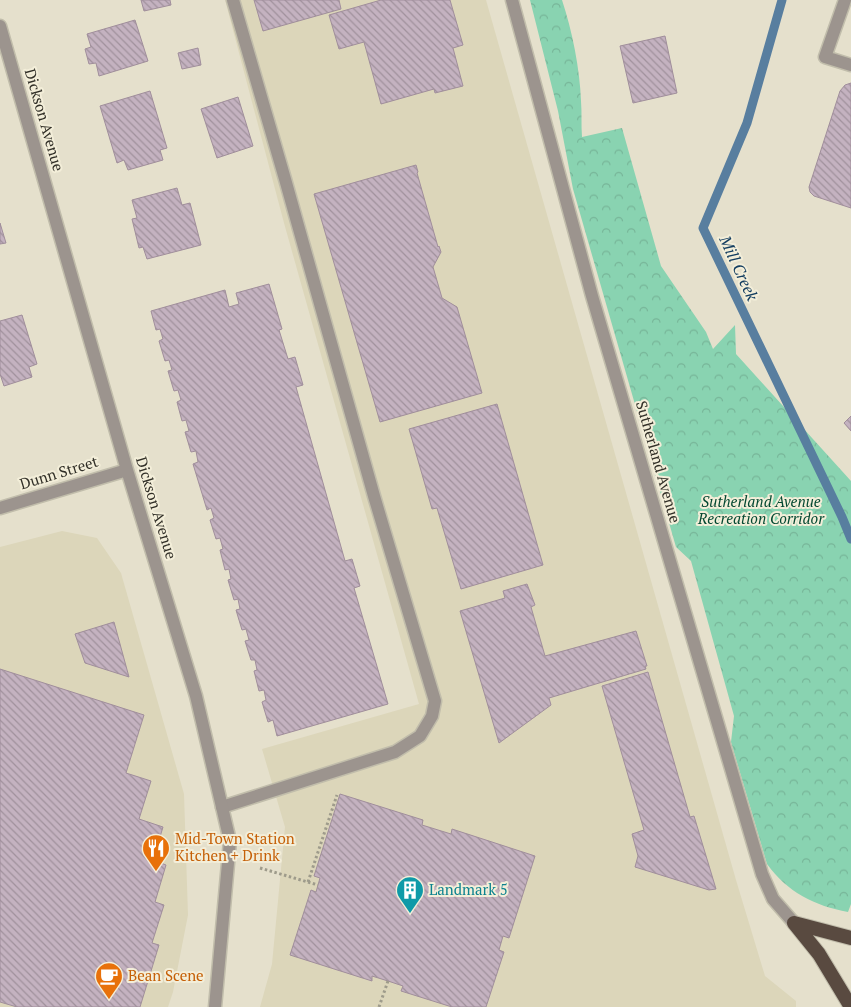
<svg xmlns="http://www.w3.org/2000/svg" width="851" height="1007" viewBox="0 0 851 1007" font-family="'PT Serif',serif">
<defs>
<pattern id="forest-crowns" width="20" height="18" patternUnits="userSpaceOnUse" patternTransform="scale(1.25)"><rect width="20" height="18" fill="#89d3b1"/><path d="M2 6a3 3 0 1 1 6 0M12 15a3 3 0 1 1 6 0" fill="none" stroke="#77b598"/></pattern>
<pattern id="building-back-hatch" width="6" height="6" patternUnits="userSpaceOnUse" patternTransform="scale(1.25)"><rect width="6" height="6" fill="#c4b2c0"/><path d="M-1 5l2 2M0 0l6 6M5-1l2 2" fill="none" stroke="#a0919c"/></pattern>
</defs>
<rect width="100%" height="100%" fill="#e5e0cc"/>
<path fill="#dcd6ba" d="M225,0h261l250,880 29,96 31,25v6h-536l12,-43 13,-137 -23,-78 157,-45 -135,-481z
M62,531l35,7 24,35 63,221 4,121 -15,77 -5,15h-168v-460z"/>
<path fill="url(#forest-crowns)" d="M530,0h32c10,30 18,69 19,101 1,12 0,24 1,36l40,-9 39,138 45,66 7,17 22,-24 1,29 115,127v423l-3,8c-33,-6 -61,-20 -81,-48l-36,-122 3,-26 -43,-155 -15,-14 -103,-358 -15,-78z"/>
<g fill="none" stroke-linecap="round" stroke-linejoin="round">
<path stroke="#587e9f" stroke-width="9" d="M782,0l-35,123 -44,105 139,289 9,22"/>
</g>
<path fill="url(#building-back-hatch)" stroke="#a08e9b" d="M141,0h29l1,5 -27,6z
M254,0h85l2,9 -78,22z
M381,0h69l13,45 -10,3 10,38 -28,7 -1,-4 -53,15 -17,-62 -25,7 -10,-34z
M135,20l13,41 -49,15 -3,-13 -7,1 -4,-15 6,-2 -4,-13z
M665,36l12,57 -44,10 -13,-57z
M198,48l3,17 -19,4 -4,-16z
M851,83v125l-37,-12 -4,-4 -1,-5 31,-96 5,-6z
M150,91l17,57 -7,2 3,10 -35,10 -4,-10 -7,3 -17,-57z
M238,97l15,49 -36,12 -16,-49z
M416,165l2,7 -1,1 21,74 1,-1 2,6 -8,15 9,31 15,9 25,86 -102,29 -66,-228z
M177,188l5,17 8,-2 11,42 -54,14 -4,-12 -4,1 -7,-29 5,-1 -5,-18z
M0,223l6,20 -6,1z
M269,284l13,45 -3,1 9,29 7,-2 8,28 -7,2 49,174 7,-2 8,27 -6,2 34,116 -111,32 -4,-16 -5,2 -6,-20 4,-2 -2,-10 -5,1 -5,-20 3,-1 -2,-10h-4l-6,-19 4,-1 -3,-11 -4,1 -6,-20 4,-1 -2,-10 -4,1 -6,-20 3,-1 -2,-10 -4,1 -5,-20 3,-1 -3,-11 -4,1 -6,-19 4,-2 -3,-10 -4,2 -14,-46 5,-2 -2,-11 -5,1 -6,-20 4,-1 -3,-11 -4,1 -5,-19 4,-2 -3,-10 -4,1 -6,-20 4,-1 -3,-10 -4,1 -6,-20 4,-2 -3,-10 -4,1 -5,-19 74,-21 4,17 10,-3 -3,-11z
M22,315l15,49 -8,3 3,10 -28,9 -4,-12v-53z
M497,404l46,161 -82,24 -24,-81 -5,1 -23,-80z
M851,416v15l-7,-8z
M527,584l8,21 -4,2 14,49 91,-25 11,35h-2l1,3 -97,29 2,7 -52,38 -39,-132 45,-13 -2,-7z
M114,622l15,55 -44,-14 -10,-29z
M0,669l144,46 -18,58 25,8 -12,38 24,8 -10,33 13,5 -11,37 9,3 -12,38 7,2 -19,62h-123l-17,-5z
M648,672l42,145 4,-1 22,73 -7,1 -74,-23 3,-11 -6,-22 12,-4 -42,-144z
M340,794l83,26 -1,5 29,9 1,-5 83,27 -26,82 -6,-2 -4,14 5,2 -18,55h-34l-51,-16 2,-5 -15,-5 -16,-5v5l-82,-26 21,-65 5,2 4,-14 -6,-2z"/>
<g fill="none" stroke-linecap="round" stroke-linejoin="round">
<g stroke="#c1bdab" stroke-width="15">
<path id="service" d="M845,0l-20,57 26,8
M222,807l173,-55 25,-16 12,-20 3,-15 -61,-205 -89,-317 -52,-179"/>
</g>
<g stroke="#c1bdab" stroke-width="15">
<path id="minor" d="M0,26l127,444 69,226 34,145 -15,166
M0,508l127,-38"/>
</g>
<g stroke="#c1bdab" stroke-width="15">
<path id="tertiary" d="M512,0l80,296 170,578 11,25 21,24"/>
</g>
<g stroke="#c1bdab" stroke-width="16">
<path id="trunk" d="M794,923l25,31 32,53
M794,923l57,15"/>
</g>
<path stroke="#9e9b8b" stroke-width="3" stroke-dasharray="2.5 2.5" stroke-linecap="butt" d="M260,868l58,17
M308,882l29,-87
M379,1007l9,-26"/>
<use href="#service" stroke="#9c948e" stroke-width="12"/>
<use href="#minor" stroke="#9c948e" stroke-width="12"/>
<use href="#tertiary" stroke="#9c948e" stroke-width="12"/>
<use href="#trunk" stroke="#594a40" stroke-width="14"/>
</g>
<defs>
<g id="restaurant-pin" transform="scale(1.4375)"><path d="M0 17L-7.5 6A9.5 9.5 0 1 1 7.5 6Z" fill="#e8710a" stroke="#f3eed9"/><path d="M-5-6h1v4h1v-4h1v4h1v-4h1v5L-1.5 .5V6h-2V.5L-5-1ZM5-6V6H3V1.5H1.5Q1.5-4 5-6Z" fill="#fff"/></g>
<g id="building-pin" transform="scale(1.4375)"><path d="M0 17L-7.5 6A9.5 9.5 0 1 1 7.5 6Z" fill="#0f9aa8" stroke="#f3eed9"/><path d="M-4-6H4V6H1V3H-1V6H-4ZM-2.5-4.3h1.7v1.8h-1.7ZM.8-4.3h1.7v1.8H.8ZM-2.5-1h1.7V.8h-1.7ZM.8-1h1.7V.8H.8Z" fill="#fff"/></g>
<g id="cafe-pin" transform="scale(1.4375)"><path d="M0 17L-7.5 6A9.5 9.5 0 1 1 7.5 6Z" fill="#e8710a" stroke="#f3eed9"/><path d="M-5.5-4.5H6V0H3Q3 3.5 0 3.5H-2.5Q-5.5 3.5-5.5 0ZM3-3.2v2h1.7v-2ZM-6 4.5H4V6H-6Z" fill="#fff"/></g>
</defs>
<g fill-rule="evenodd">
<use href="#restaurant-pin" x="156" y="848"/>
<use href="#building-pin" x="410" y="890"/>
<use href="#cafe-pin" x="109" y="976"/>
</g>
<g text-anchor="middle" stroke-width="4" stroke-linejoin="round" paint-order="stroke">
<g font-size="15" fill="#312f27" stroke="#f3eed9">
<text transform="translate(44 120) rotate(74)" y="5">Dickson Avenue</text>
<text transform="translate(658 462) rotate(74)" y="5">Sutherland Avenue</text>
<text transform="translate(59 473) rotate(-17)" y="5">Dunn Street</text>
<text transform="translate(156 508) rotate(73)" y="5">Dickson Avenue</text>
</g>
<g font-size="15" font-style="italic" fill="#034831" stroke="#f3eed9">
<text x="761" y="507">Sutherland Avenue<tspan x="761" dy="17">Recreation Corridor</tspan></text>
</g>
<g font-size="15" fill="#c56008" stroke="#f3eed9" text-anchor="start">
<text x="175" y="844">Mid-Town Station<tspan x="175" dy="17">Kitchen + Drink</tspan></text>
<text x="128" y="981">Bean Scene</text>
</g>
<g font-size="15" fill="#0d838f" stroke="#f3eed9" text-anchor="start">
<text x="429" y="895">Landmark 5</text>
</g>
<g font-size="16" font-style="italic" fill="#143e60" stroke="#f3eed9">
<text transform="translate(739 268) rotate(65)" y="6">Mill Creek</text>
</g>
</g>
</svg>
